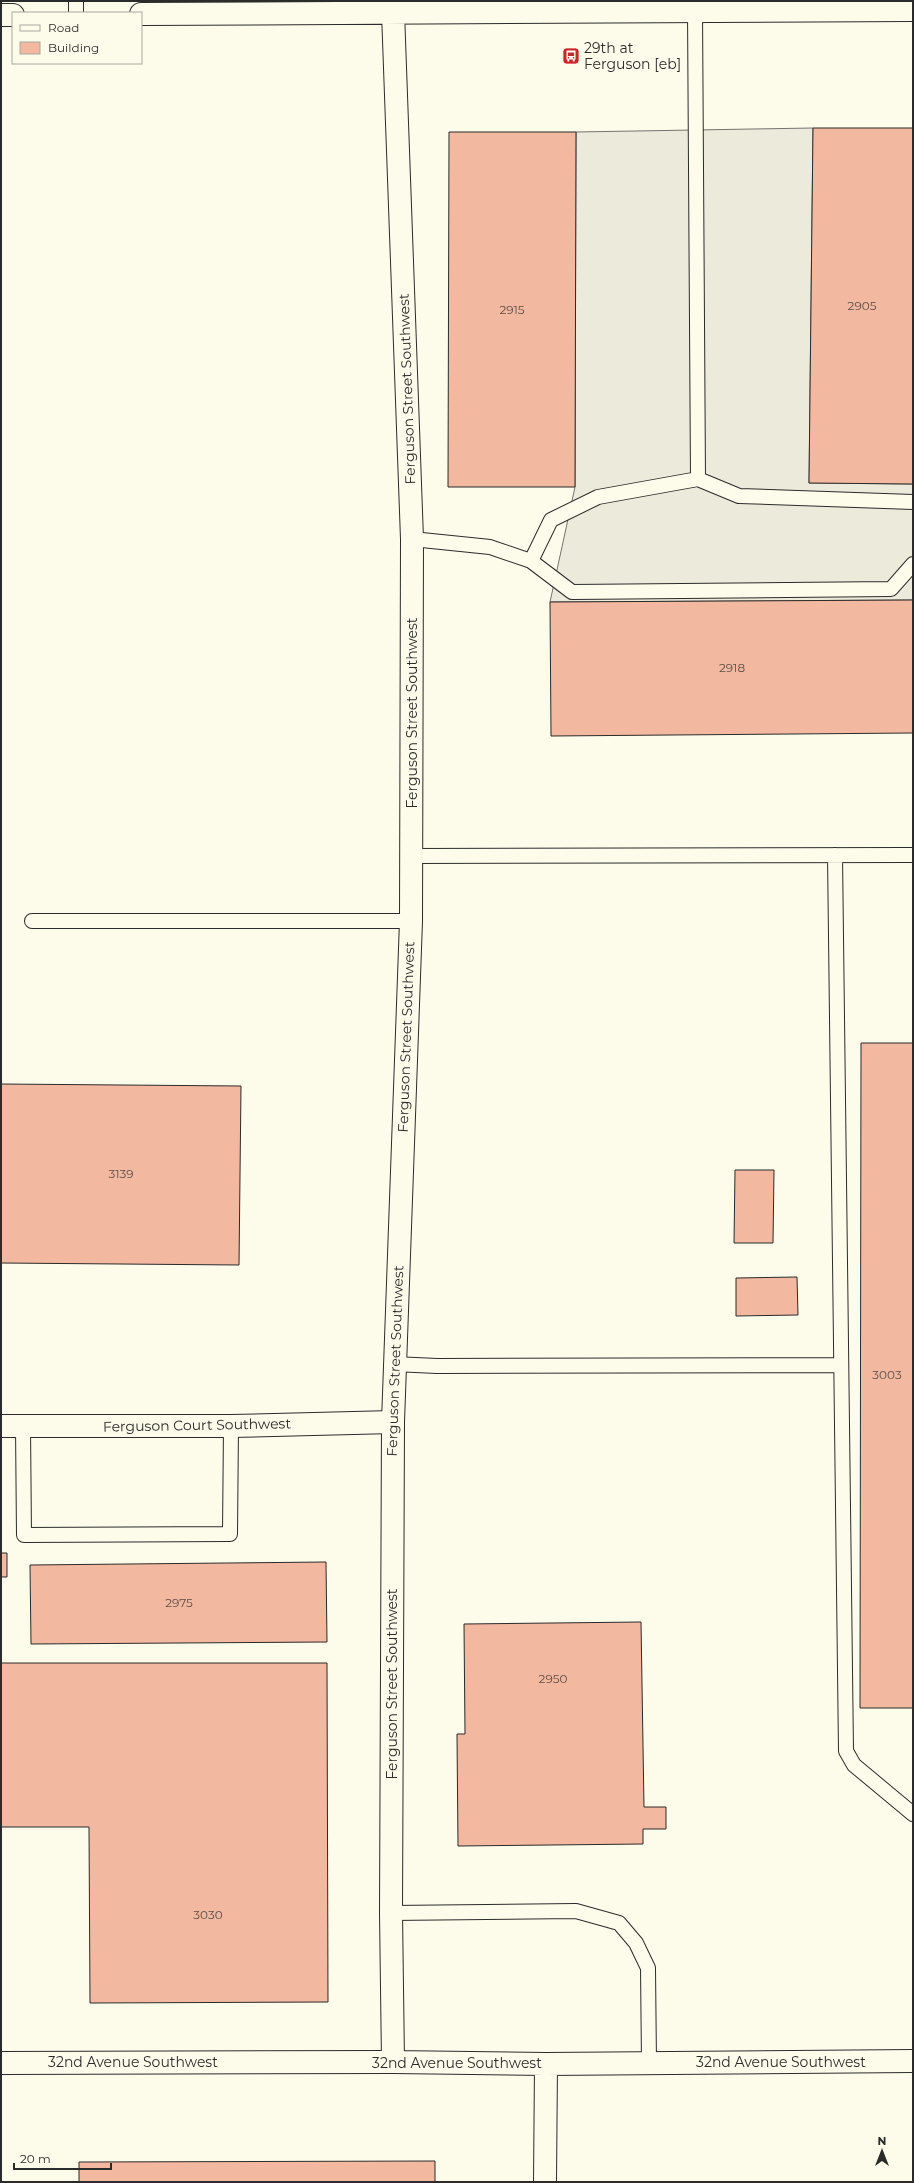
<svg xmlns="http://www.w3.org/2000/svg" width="914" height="2183" viewBox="0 0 914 2183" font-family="Montserrat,sans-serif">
<rect width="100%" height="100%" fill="#fdfbea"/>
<path fill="#eceadb" stroke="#74746e" d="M813,128l-4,355 104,1v116l-363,2 25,-115 1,-355z"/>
<path fill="#f2b8a0" stroke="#2b2b2b" d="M813,128h100v356l-104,-1z
M449,132h127l-1,355h-127z
M913,600v133l-362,3 -1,-134z
M861,1043h52v665h-53z
M1,1084l240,2 -2,179 -238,-2z
M735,1170h39l-1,73h-39z
M797,1277l1,38 -62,1v-38z
M1,1553h6v24h-6z
M326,1562l1,80 -296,2 -1,-79z
M641,1622l3,185h22v22h-23v15l-185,2 -1,-112h8l-1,-110z
M1,1663h326l1,339 -238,1 -1,-176h-88z
M435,2161v21h-356v-20z"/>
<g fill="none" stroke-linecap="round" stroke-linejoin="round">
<g stroke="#2b2b2b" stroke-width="16">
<path id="lane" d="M76,1v12
M695,10l3,469 41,17 174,6
M412,539l78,8 41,14 41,31 319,-3 22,-25
M531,561l20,-41 47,-23 100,-18
M835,855l11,896 8,14 59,49
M411,856l502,-1
M32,921h379
M394,1364l43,2 404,-1
M23,1426l1,109 206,-1 1,-108
M391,1913l185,-2 43,12 17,20 12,25 1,95"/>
</g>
<g stroke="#2b2b2b" stroke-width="24">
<path id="street" d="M1,1426h230l162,-4
M1,2063l392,-1"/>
</g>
<g stroke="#2b2b2b" stroke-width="24">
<path id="secondary" d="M393,12l19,527 -1,382 -18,501 -2,491 2,149 153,2 367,-3
M141,14l772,-4
M1,15h12
M545,2182l1,-118"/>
</g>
<use href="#lane" stroke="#fdfbea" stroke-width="14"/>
<use href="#street" stroke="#fdfbea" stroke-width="22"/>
<use href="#secondary" stroke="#fdfbea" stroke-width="22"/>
</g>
<defs>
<g id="bus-square" transform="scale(0.9)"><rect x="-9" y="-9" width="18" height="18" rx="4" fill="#c62828" stroke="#fdfbea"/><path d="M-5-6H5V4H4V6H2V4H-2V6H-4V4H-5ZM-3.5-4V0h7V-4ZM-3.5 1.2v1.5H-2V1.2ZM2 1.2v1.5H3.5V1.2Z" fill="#fff"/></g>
</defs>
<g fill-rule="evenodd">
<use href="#bus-square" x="571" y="56"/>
</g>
<g text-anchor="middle" stroke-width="3" stroke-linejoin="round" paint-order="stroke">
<g font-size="12" fill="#5d4e48">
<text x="862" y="310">2905</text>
<text x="512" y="314">2915</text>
<text x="732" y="672">2918</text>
<text x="121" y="1178">3139</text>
<text x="887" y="1379">3003</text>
<text x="179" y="1607">2975</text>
<text x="553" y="1683">2950</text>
<text x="208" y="1919">3030</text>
</g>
<g font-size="14" fill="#2b2b2b" stroke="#fdfbea" text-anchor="start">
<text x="584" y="53">29th at<tspan x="584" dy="16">Ferguson [eb]</tspan></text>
</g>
<g font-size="14" fill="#2b2b2b" stroke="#fdfbea">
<text transform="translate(407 389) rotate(-92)" y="5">Ferguson Street Southwest</text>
<text transform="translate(412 713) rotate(-90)" y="5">Ferguson Street Southwest</text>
<text transform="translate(406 1037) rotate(-88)" y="5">Ferguson Street Southwest</text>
<text transform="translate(395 1361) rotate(-88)" y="5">Ferguson Street Southwest</text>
<text transform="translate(197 1425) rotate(-1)" y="5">Ferguson Court Southwest</text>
<text transform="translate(392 1684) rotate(-90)" y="5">Ferguson Street Southwest</text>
<text x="133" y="2067">32nd Avenue Southwest</text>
<text x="781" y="2067">32nd Avenue Southwest</text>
<text x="457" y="2068">32nd Avenue Southwest</text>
</g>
</g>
<rect width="914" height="2183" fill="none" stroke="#2b2b2b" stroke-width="4"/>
<rect x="12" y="12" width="130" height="52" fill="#fdfbea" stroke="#a9a89e"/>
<rect x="20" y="25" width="20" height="6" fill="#fdfbea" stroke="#a9a89e"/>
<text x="48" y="32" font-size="12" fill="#2b2b2b">Road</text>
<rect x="20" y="42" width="20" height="12" fill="#f2b8a0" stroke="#a9a89e"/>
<text x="48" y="52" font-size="12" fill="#2b2b2b">Building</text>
<g transform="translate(882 2151)" stroke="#fdfbea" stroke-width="3" paint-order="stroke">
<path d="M0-3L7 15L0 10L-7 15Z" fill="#2b2b2b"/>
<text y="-6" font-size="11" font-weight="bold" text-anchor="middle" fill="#2b2b2b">N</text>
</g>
<path d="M14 2163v6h97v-6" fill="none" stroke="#2b2b2b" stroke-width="2"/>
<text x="20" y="2163" font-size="12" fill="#2b2b2b" stroke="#fdfbea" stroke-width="3" paint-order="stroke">20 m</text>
</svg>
